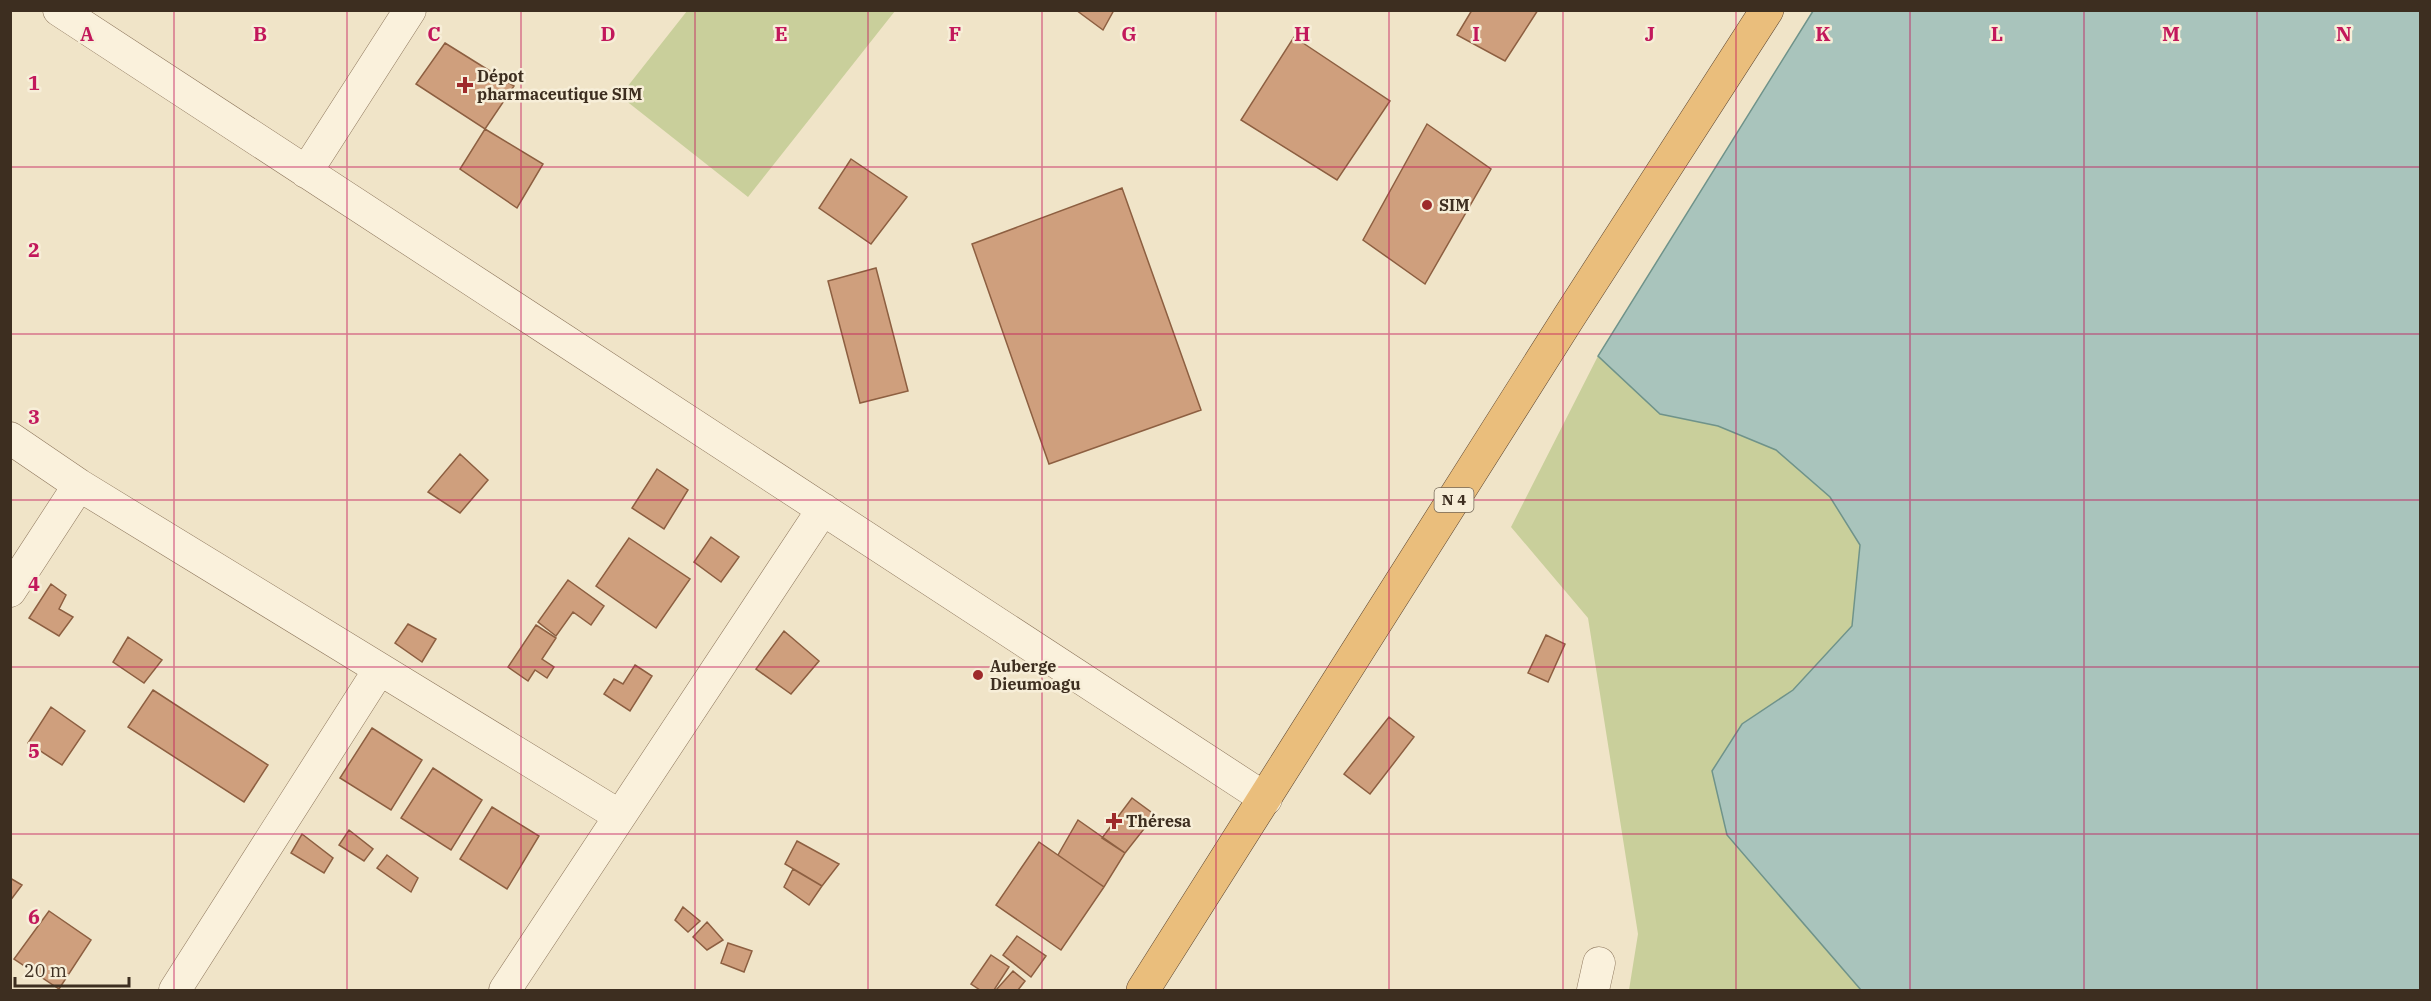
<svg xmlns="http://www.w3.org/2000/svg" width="2431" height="1001" viewBox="0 0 2431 1001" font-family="'IBM Plex Serif',serif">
<rect width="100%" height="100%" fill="#f0e4c8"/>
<path fill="#c9cf9b" d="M687,11v-1l208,1 -147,186 -128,-101z
M1598,356l62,58 58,12 58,24 54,47 30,48 -8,81 -59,64 -51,34 -15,111 134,155h-232l9,-56 -50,-316 -77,-91z"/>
<path fill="#a9c4bc" stroke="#6f938a" stroke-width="1.5" d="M1813,11h607v979h-559l-134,-155 -15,-64 30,-47 51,-34 59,-64 8,-81 -30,-48 -54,-47 -58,-24 -58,-12 -62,-58z"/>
<path fill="#cf9f7d" stroke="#8d5f41" stroke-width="1.5" d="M1076,10h38l-11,20z
M1472,10h66l-33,51 -48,-26z
M1294,37l96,64 -53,79 -96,-60z
M445,43l69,43 -29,43 -69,-45z
M1427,124l64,45 -66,115 -62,-44z
M485,129l58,35 -26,44 -57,-39z
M851,159l56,38 -36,47 -52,-36z
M1122,188l79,222 -152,54 -77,-220z
M876,268l32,123 -48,12 -32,-122z
M460,454l28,26 -28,33 -32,-21z
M657,469l31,21 -24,39 -32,-21z
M711,537l28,20 -18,25 -27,-20z
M629,538l61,41 -34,49 -60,-42z
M568,580l36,26 -13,19 -18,-13 -17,24 -18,-14z
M51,584l15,11 -7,14 14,8 -14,19 -30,-18z
M408,624l28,15 -14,23 -27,-19z
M536,625l20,13 -14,21 12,8 -7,11 -12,-8 -7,11 -20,-14z
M784,631l35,30 -28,33 -35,-25z
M1546,635l19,9 -17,38 -20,-9z
M128,637l34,23 -18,23 -31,-21z
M635,665l17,11 -22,35 -26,-17 10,-15 9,5z
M153,690l115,75 -24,37 -116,-75z
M51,707l34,24 -23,34 -34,-22z
M1389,717l25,20 -44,57 -26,-20z
M372,728l50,32 -31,50 -51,-32z
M433,768l49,32 -31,50 -50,-32z
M1132,798l23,17 -30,38 -23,-15z
M492,807l47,29 -32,53 -47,-30z
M1078,820l47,33 -21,34 -46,-32z
M349,830l24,19 -9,12 -25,-16z
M302,834l31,24 -9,15 -33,-20z
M797,841l42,23 -17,22 -37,-22z
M1039,842l65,45 -43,63 -65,-45z
M387,855l31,23 -7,14 -34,-24z
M793,869l29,17 -13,19 -25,-18z
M10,878l12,7 -12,16z
M683,907l17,14 -12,11 -13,-12z
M49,911l42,29 -32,49 -45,-30z
M707,922l16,18 -16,10 -14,-13z
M1017,936l29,20 -15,21 -28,-22z
M728,943l24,8 -8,21 -23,-9z
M991,955l18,12 -15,23h-14l-9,-6z
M1013,971l12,10 -7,9h-22z"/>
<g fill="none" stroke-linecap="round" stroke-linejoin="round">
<g stroke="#8d765c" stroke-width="33">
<path id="minor" d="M59,10l1207,789
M306,172l104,-162
M10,438l69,47 541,331
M10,591l69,-106
M175,990l204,-320
M505,990l318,-481
M1593,990l6,-27"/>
</g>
<g stroke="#5b4430" stroke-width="34">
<path id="trunk" d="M1143,990l426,-673 198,-307"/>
</g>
<use href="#minor" stroke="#faf1dc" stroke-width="32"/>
<use href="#trunk" stroke="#eabe7c" stroke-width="33"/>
</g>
<path fill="none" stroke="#c2185b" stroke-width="1.5" stroke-opacity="0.55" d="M174,10v980M347,10v980M521,10v980M695,10v980M868,10v980M1042,10v980M1216,10v980M1389,10v980M1563,10v980M1736,10v980M1910,10v980M2084,10v980M2257,10v980M10,167h2410M10,334h2410M10,500h2410M10,667h2410M10,834h2410"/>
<g fill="#9e2a2b" stroke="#f7eed8" stroke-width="2">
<path d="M462 76h6v6h6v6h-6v6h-6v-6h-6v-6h6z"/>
<circle cx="1427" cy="205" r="6"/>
<circle cx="978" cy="675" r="6"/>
<path d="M1111 812h6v6h6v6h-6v6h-6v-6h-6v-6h6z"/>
</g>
<g text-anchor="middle" stroke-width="5" stroke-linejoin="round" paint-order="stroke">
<rect fill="#f7eed8" stroke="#756857" stroke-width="1.5" x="1434.5" y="488" width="39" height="24" rx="4.5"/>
<g font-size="15" font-weight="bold" fill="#3d2e20">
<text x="1454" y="505">N 4</text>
</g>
<g font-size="16" font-weight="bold" fill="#3d2e20" stroke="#f7eed8" text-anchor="start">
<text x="477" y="82">Dépot<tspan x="477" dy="18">pharmaceutique SIM</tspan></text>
<text x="1439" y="211">SIM</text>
<text x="990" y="672">Auberge<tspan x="990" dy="18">Dieumoagu</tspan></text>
<text x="1126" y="827">Théresa</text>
</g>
</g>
<g font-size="20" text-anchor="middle" font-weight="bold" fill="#c2185b" stroke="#f7eed8" stroke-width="5" stroke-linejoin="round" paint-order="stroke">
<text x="87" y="41">A</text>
<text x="260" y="41">B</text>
<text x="434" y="41">C</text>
<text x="608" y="41">D</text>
<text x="781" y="41">E</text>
<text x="955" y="41">F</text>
<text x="1129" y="41">G</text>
<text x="1302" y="41">H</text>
<text x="1476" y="41">I</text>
<text x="1650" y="41">J</text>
<text x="1823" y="41">K</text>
<text x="1997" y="41">L</text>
<text x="2171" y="41">M</text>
<text x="2344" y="41">N</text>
<text x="34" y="90">1</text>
<text x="34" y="257">2</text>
<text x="34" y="424">3</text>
<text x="34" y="591">4</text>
<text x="34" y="758">5</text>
<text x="34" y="924">6</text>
</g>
<rect width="2431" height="1001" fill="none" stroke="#3d2e20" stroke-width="24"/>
<path d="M15 977v9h114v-9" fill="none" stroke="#3d2e20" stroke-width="3"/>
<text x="24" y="977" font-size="18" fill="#3d2e20" stroke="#f7eed8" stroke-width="4.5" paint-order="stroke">20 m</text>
</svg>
